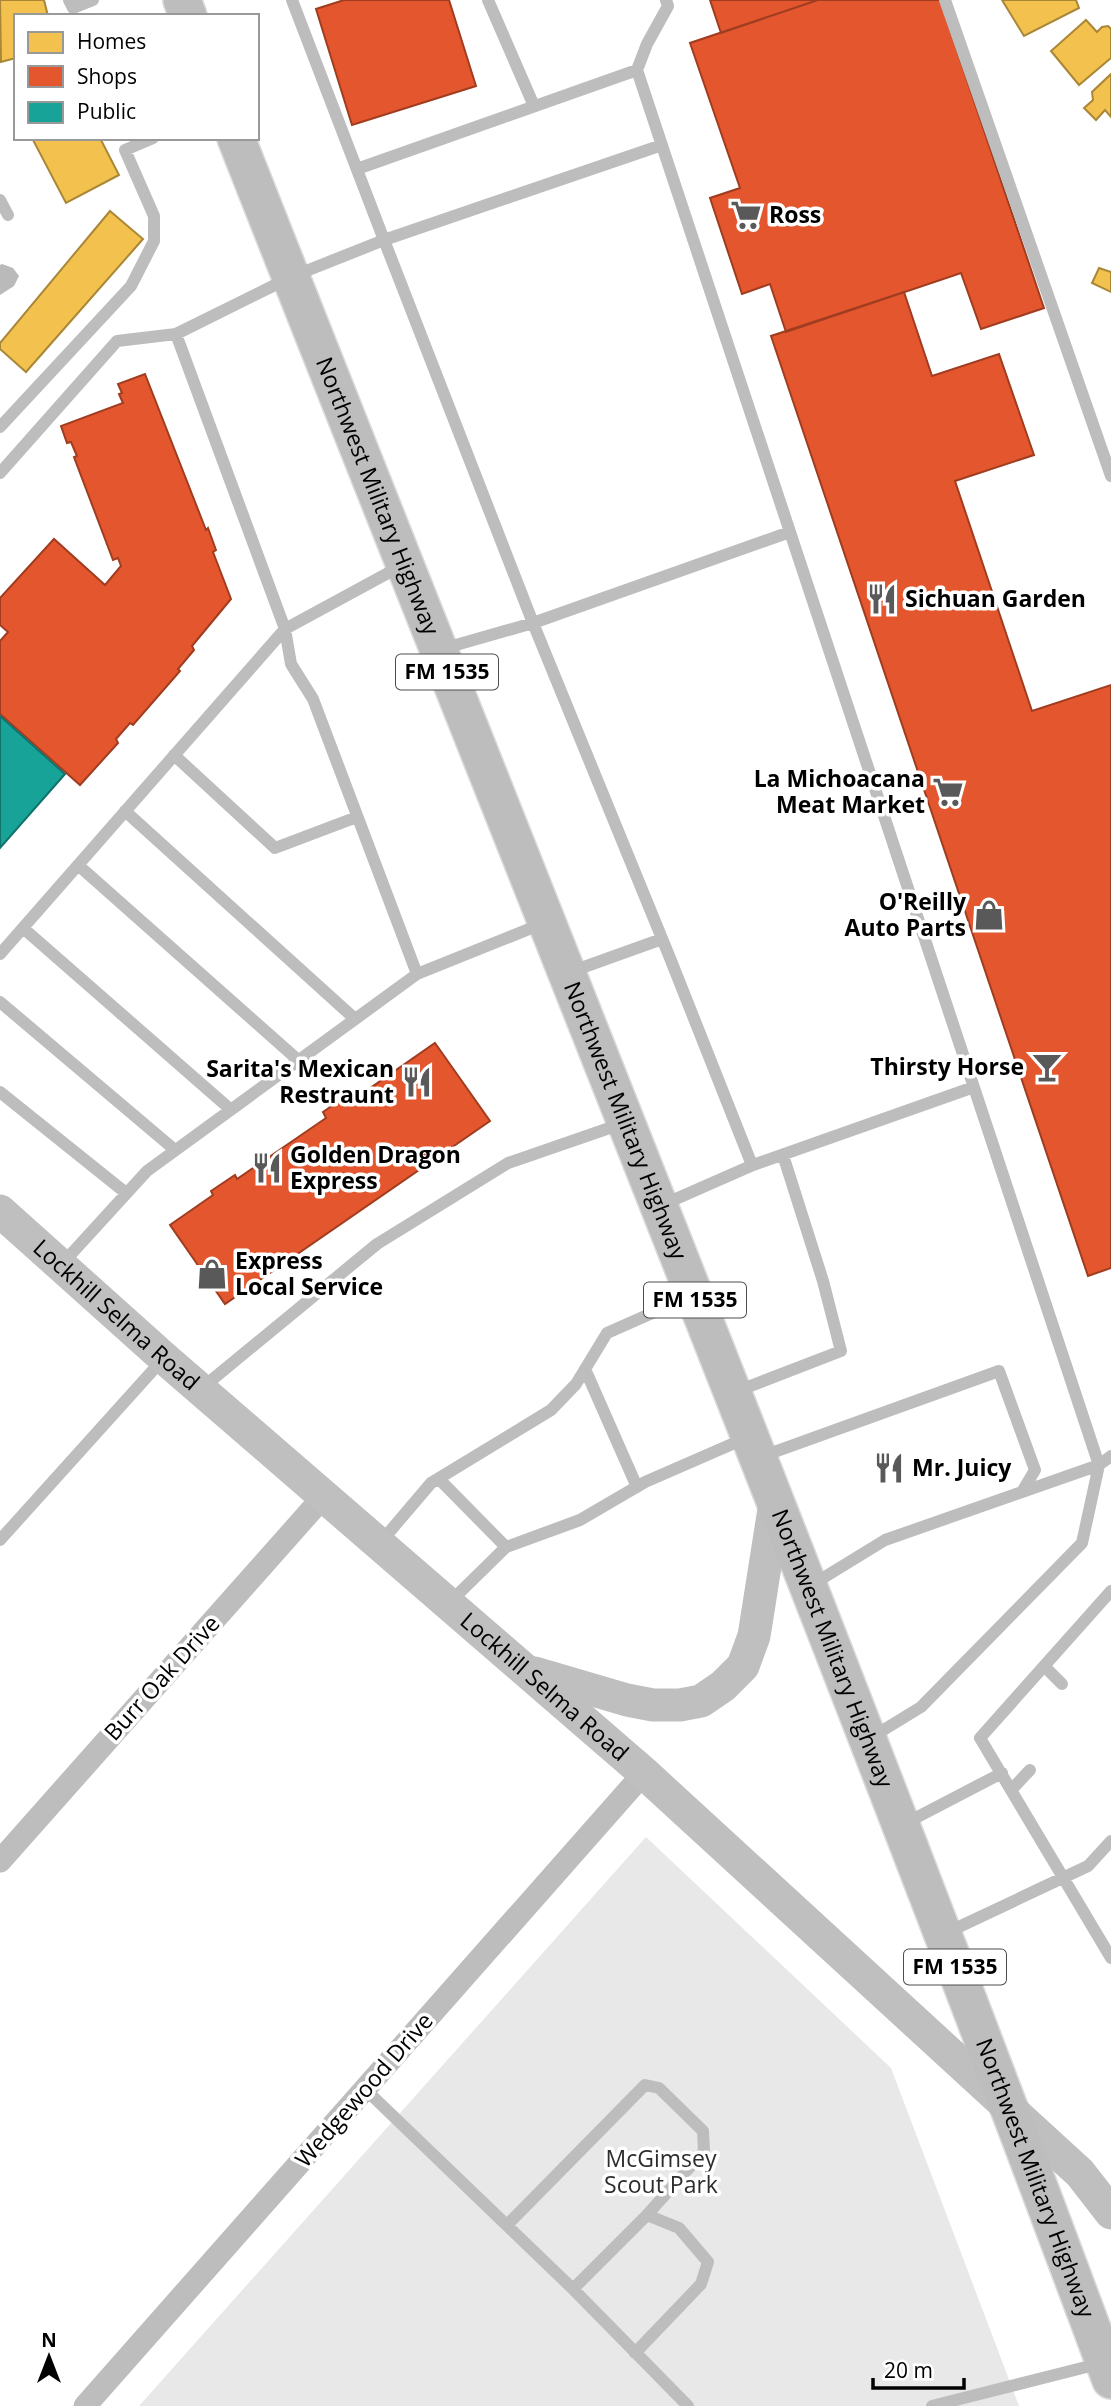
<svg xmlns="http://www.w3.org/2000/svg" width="1111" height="2406" viewBox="0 0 1111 2406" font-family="'Open Sans',sans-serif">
<rect width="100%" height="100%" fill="#fff"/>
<path fill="#e8e8e8" d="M646,1837l245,231 128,338h-880z"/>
<path fill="#bababa" d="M2,264l11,4 6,8 -5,10 -14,9v-30z"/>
<path fill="#f2c14e" stroke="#a98737" stroke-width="2" d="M0,0h44l4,16h-32v42l-15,4z
M1002,0h74l3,8 -55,28z
M1086,20l11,12 5,-5 6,-1 3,3v29l-32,27 -28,-34z
M1111,74v43l-6,-7 -9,10 -12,-12 9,-8 -1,-8z
M32,138h68l19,37 -53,28z
M110,211l33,28 -117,133 -26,-23v-6z
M1099,268l12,4v20l-19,-9z"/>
<path fill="#e4572e" stroke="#a03d20" stroke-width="2" d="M344,0h105l27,86 -124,39 -36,-116z
M710,0h108l-97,33z
M818,0h122l104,308 -63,21 -20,-56 -175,59 -16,-48 -28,10 -32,-96 30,-10 -50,-145z
M904,292l28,84 67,-22 35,101 -79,26 77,230 79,-26v583l-23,8 -317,-940z
M145,374l61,156 2,-2 8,22 -3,2 18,47 -39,47 2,4 -16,19 2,2 -47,54 -3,-2 -14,16 2,4 -38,42 -80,-71v-73l8,-9 -8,-7v-27l54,-59 51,46 16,-19 -3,-8 -5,2 -39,-103 3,-1 -6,-14 -4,1 -6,-17 62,-23 -4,-9 3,-1 -4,-9z
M435,1043l55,78 -265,183 -55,-79 43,-30 -2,-4 24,-16 2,4 89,-61 -3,-6 23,-16 4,6z"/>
<path fill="#17a398" stroke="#10726a" stroke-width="2" d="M0,716l65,58 -65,74z"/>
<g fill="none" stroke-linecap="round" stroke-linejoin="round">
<g stroke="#dbdbdb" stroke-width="40">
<g id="primary">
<path d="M182,0l6,16"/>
<path id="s2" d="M236,138c294,746 596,1490 875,2242"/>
</g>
</g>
<path stroke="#bdbdbd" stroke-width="12" d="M69,0l4,8 20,-8
M488,0l46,106
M666,0l2,6 -21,38 -10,26 462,1395 12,-9
M945,0l166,476
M662,145l-278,95 149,383 137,335 82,207
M357,169l280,-99
M0,200l8,15
M176,334l115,-57 93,-37 -92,-240
M0,427l131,-141 23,-45v-25l-29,-66 28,-12
M0,473l117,-132 59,-7 109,295 6,35 22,35 104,275 -270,197 -85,93
M442,649l91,-26 257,-91
M174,755l101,93 82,-31
M125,811l230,208
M78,865l220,195
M23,928l207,181
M0,954l285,-325 116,-63
M570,972l92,-33
M417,974l127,-51
M0,1002l175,148
M0,1092l126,101
M662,1205l91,-40 221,-78
M585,1369l52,118
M202,1388l175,-144 131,-81 116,-40
M735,1392l106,-41 -18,-70 -40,-126
M760,1457l239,-86 36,99 -13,22
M439,1479l67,68
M0,1540l164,-182
M380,1543l51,-60 120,-73 25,-26 31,-51 86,-38
M810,1586l75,-46 214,-75
M1111,1591l-131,147 131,220
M450,1602l56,-55 74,-27 65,-38 101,-44
M1044,1666l18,18
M872,1737l49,-30 161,-164 17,-78
M1012,1789l18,-19
M904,1824l98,-51
M946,1933l142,-67 23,-25
M365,2089l208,200 115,117
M507,2225l138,-140 14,3 44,43 1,20 -57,64
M573,2289l74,-74 32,13 29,34 -7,22 -66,69
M932,2406l170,-43"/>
<path stroke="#bdbdbd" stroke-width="23" d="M0,1861l324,-365
M85,2406l559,-633"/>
<g stroke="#bfbfbf" stroke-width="33">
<path id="s1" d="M0,1211l164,147 480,415 436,400 31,40"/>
<path d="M535,1673l92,27 26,5h27l21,-4 22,-15 20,-20 11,-30 21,-133"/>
</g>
<use href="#primary" stroke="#bdbdbd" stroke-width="37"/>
</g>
<defs>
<g id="supermarket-bare" transform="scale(2.415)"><path d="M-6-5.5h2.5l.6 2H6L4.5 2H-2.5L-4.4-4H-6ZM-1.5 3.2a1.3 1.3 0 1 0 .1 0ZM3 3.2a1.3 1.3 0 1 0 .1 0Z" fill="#595959" stroke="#fff" stroke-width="2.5" paint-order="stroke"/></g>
<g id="restaurant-bare" transform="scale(2.415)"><path d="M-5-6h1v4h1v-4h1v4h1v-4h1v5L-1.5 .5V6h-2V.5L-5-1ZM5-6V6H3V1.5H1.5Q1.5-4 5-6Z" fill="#595959" stroke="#fff" stroke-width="2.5" paint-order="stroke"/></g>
<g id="shop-bare" transform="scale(2.415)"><path d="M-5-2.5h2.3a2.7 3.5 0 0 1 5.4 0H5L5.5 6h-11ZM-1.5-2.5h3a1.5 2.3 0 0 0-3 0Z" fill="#595959" stroke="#fff" stroke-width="2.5" paint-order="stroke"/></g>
<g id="bar-bare" transform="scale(2.415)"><path d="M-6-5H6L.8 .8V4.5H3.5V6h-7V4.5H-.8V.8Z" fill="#595959" stroke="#fff" stroke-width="2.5" paint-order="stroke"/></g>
</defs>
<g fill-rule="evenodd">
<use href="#supermarket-bare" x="746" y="215"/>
<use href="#restaurant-bare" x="882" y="599"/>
<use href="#supermarket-bare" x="948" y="792"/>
<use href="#shop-bare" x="989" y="915"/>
<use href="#bar-bare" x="1047" y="1067"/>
<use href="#restaurant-bare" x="417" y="1082"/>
<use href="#restaurant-bare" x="267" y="1168"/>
<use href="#shop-bare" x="212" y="1274"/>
<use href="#restaurant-bare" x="889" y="1468"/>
</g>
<g text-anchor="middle" stroke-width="7" stroke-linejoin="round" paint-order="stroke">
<g fill="#fff" stroke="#4c4c4c" stroke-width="2">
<rect x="396" y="654.5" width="102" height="35" rx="5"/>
<rect x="644" y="1282.5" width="102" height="35" rx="5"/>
<rect x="904" y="1949.5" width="102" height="35" rx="5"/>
</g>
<g font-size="21" font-weight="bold" fill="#000">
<text x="447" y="679">FM 1535</text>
<text x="695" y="1307">FM 1535</text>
<text x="955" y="1974">FM 1535</text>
</g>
<g font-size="23" font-weight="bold" fill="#000" stroke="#fff" text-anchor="start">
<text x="769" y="223">Ross</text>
<text x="905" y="607">Sichuan Garden</text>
<text x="925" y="787" text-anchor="end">La Michoacana<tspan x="925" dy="26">Meat Market</tspan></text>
<text x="966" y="910" text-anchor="end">O'Reilly<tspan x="966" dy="26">Auto Parts</tspan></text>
<text x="1024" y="1075" text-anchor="end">Thirsty Horse</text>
<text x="394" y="1077" text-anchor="end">Sarita's Mexican<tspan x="394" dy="26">Restraunt</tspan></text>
<text x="290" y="1163">Golden Dragon<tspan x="290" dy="26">Express</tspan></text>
<text x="235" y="1269">Express<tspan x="235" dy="26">Local Service</tspan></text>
<text x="912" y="1476">Mr. Juicy</text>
</g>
<g font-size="23" fill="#000" stroke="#fff">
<text dy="8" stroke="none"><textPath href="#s2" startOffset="385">Northwest Military Highway</textPath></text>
<text dy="8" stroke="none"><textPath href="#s2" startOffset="1057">Northwest Military Highway</textPath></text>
<text dy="8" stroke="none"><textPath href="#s1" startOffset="156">Lockhill Selma Road</textPath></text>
<text dy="8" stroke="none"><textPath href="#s2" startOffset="1624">Northwest Military Highway</textPath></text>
<text transform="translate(162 1678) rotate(-48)" y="8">Burr Oak Drive</text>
<text dy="8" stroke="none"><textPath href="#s1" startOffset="723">Lockhill Selma Road</textPath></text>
<text transform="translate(364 2090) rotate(-49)" y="8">Wedgewood Drive</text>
<text dy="8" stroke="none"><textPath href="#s2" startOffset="2191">Northwest Military Highway</textPath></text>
</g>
<g font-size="23" fill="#2d2d2d" stroke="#fff">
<text x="661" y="2167">McGimsey<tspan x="661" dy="26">Scout Park</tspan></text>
</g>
</g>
<rect x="14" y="14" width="245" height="126" fill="#ffffff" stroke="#999999" stroke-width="2"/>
<rect x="28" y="32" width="35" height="21" fill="#f2c14e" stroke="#999999" stroke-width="2"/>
<text x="77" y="49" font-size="21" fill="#000000">Homes</text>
<rect x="28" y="66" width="35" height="21" fill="#e4572e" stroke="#999999" stroke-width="2"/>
<text x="77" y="84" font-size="21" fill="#000000">Shops</text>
<rect x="28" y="102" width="35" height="21" fill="#17a398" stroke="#999999" stroke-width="2"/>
<text x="77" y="119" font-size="21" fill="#000000">Public</text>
<g transform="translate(49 2357)" stroke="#ffffff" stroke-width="5" paint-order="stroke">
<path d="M0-5L12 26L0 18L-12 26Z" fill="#000000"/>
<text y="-10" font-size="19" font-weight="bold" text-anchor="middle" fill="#000000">N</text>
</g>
<path d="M873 2378v10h91v-10" fill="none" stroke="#000000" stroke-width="3.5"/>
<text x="884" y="2378" font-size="21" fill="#000000" stroke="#ffffff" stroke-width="5" paint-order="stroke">20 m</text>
</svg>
